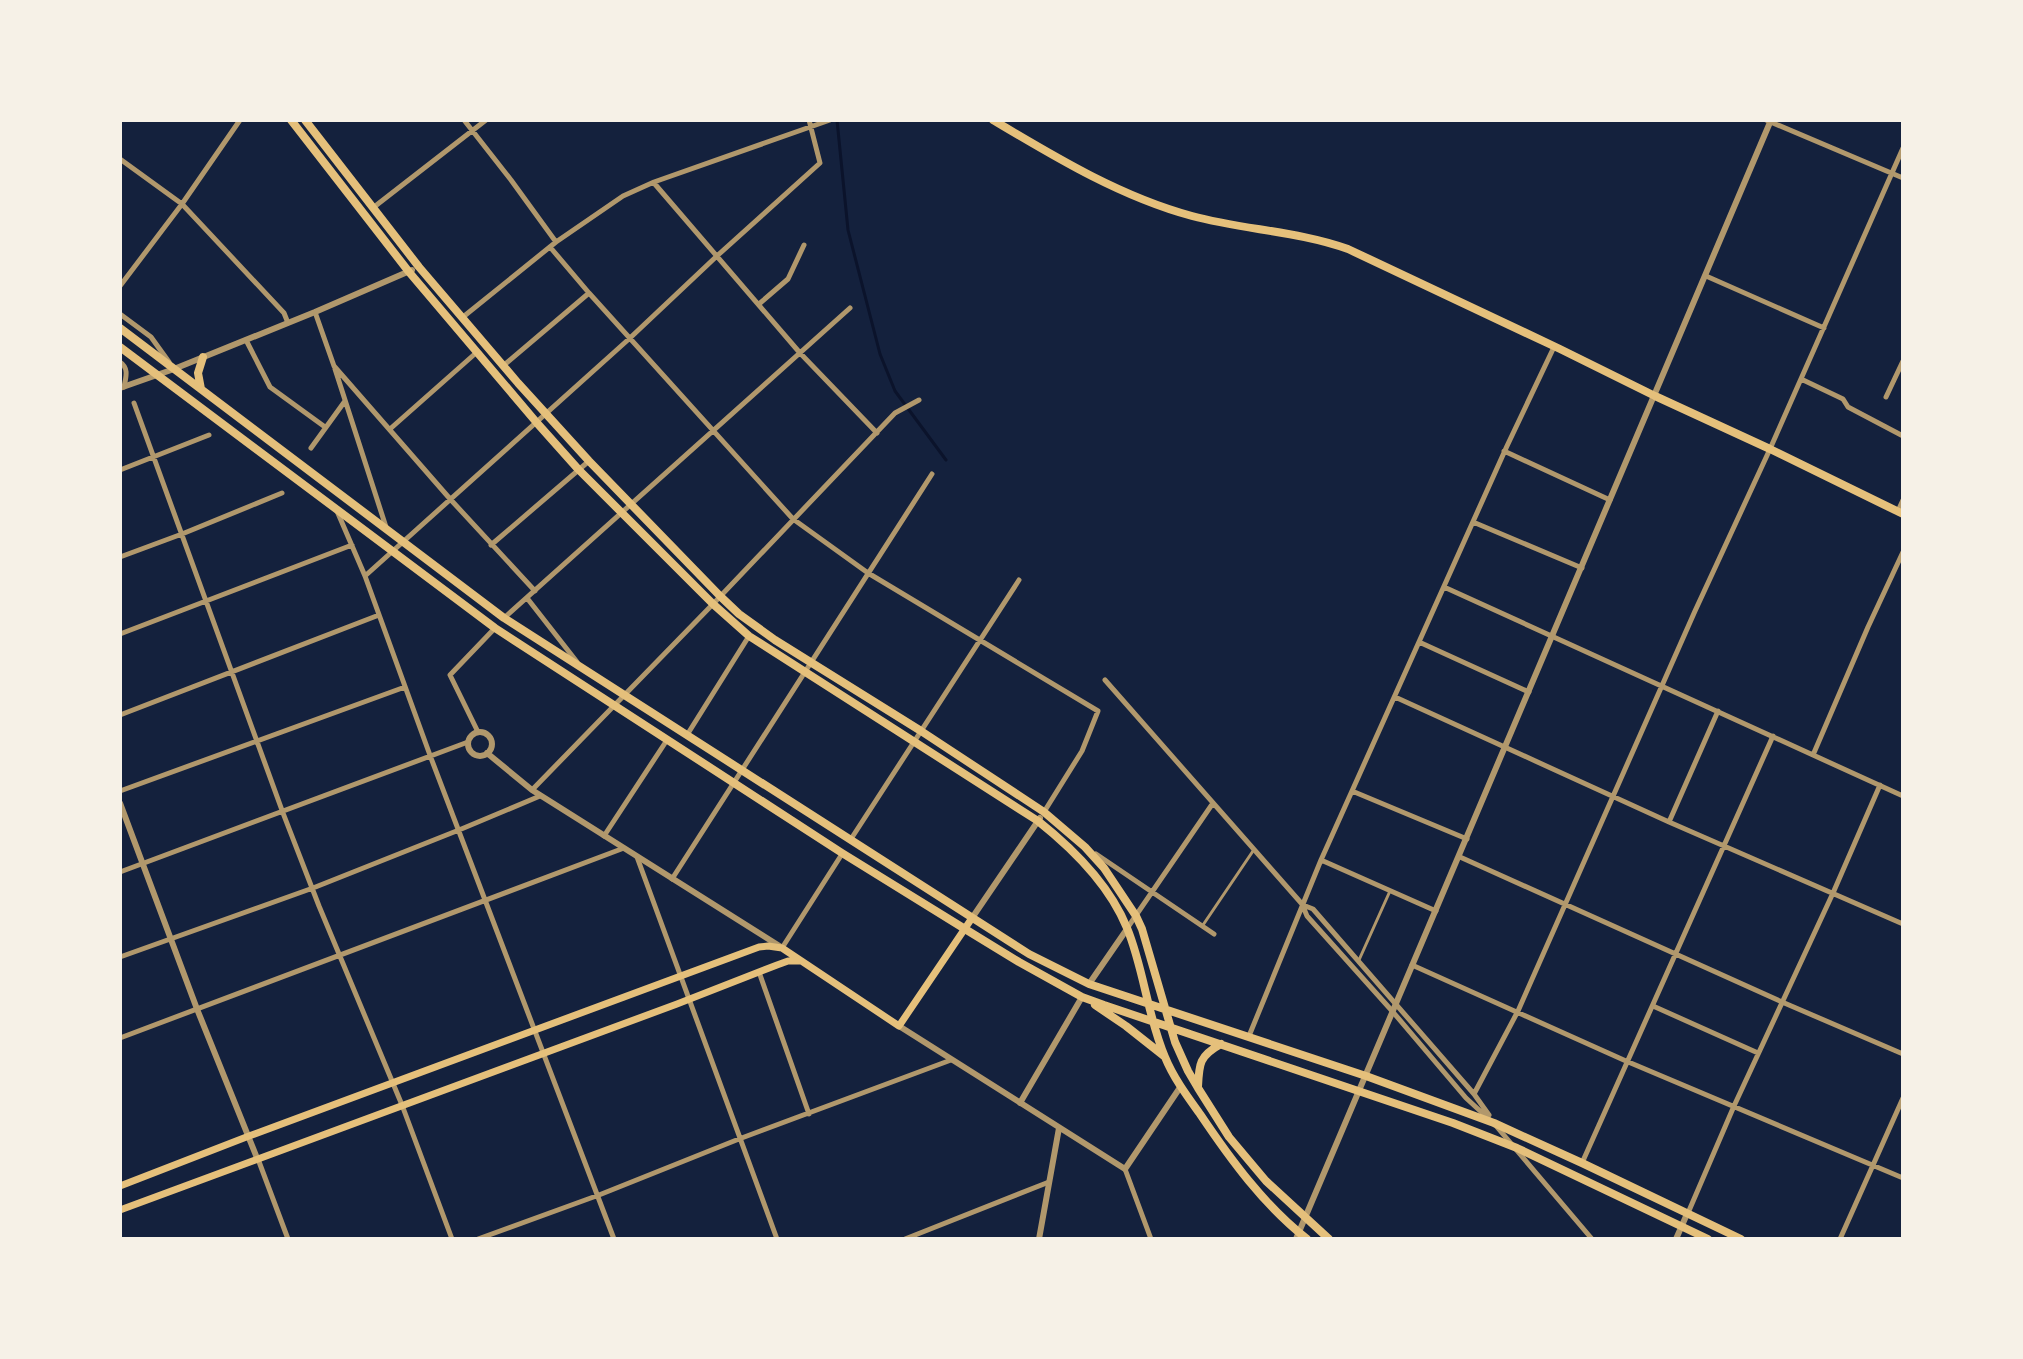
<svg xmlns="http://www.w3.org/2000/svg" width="2023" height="1359" viewBox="0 0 2023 1359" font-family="Quicksand,sans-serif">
<rect width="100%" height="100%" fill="#14213d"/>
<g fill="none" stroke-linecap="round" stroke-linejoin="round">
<path stroke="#0b132b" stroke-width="3" d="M837,120l11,110 32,124 15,37 51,69"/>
<path stroke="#b1986c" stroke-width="3" d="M1203,925l50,-74
M1359,960l31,-69"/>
<path stroke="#b1986c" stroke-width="5" d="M464,120l47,60 45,62
M1766,120l137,58
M120,159l62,45 102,109 4,10
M654,183l146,170 77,80
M374,207l112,-87
M550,247l39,46 204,226 75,54 230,138 -16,40 -38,61
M1706,276l118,52
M120,286l62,-82 58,-84
M759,304l29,-25 16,-34
M315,312l19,54 117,134 84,91
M120,314l31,23 18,25
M463,317l93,-75 67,-46 31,-14 176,-62
M246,340l24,47 55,40
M120,362c9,6 6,15 4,25
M503,366l86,-73
M335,369l51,158
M1801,379l42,20 5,8 55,29
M1886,397l17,-36
M134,403l149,410 36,93 83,199 50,134
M390,429l87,-77
M311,448l34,-47
M1504,451l106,49
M120,470l89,-35
M337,511l28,65 66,182 183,481
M1898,511l5,-11
M1473,522l109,46
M491,545l98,-84
M120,557l62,-23 100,-41
M365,576l265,-238 88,-83 102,-92 -11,-43
M1444,587l459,209
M527,598l50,64
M504,618l346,-310
M120,634l232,-89
M1419,642l110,50
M1105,680l197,224 5,12 86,96 73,86 24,22
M1395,697l274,125 234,102
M120,715l259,-100
M478,732l-28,-57 45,-47
M687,735l62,-99
M1813,755l55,-128 35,-75
M532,790l181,-186 182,-191 24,-13
M120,791l285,-104
M1352,791l115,48
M1669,822l49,-111
M604,836l63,-96
M851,839l168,-259
M1096,854l118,80
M637,857l140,382
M1460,857l322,145 121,52
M1321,860l115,51
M120,872l348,-130
M672,879l260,-405
M1303,905l10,4 161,185 15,21
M1128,927l85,-124
M782,948l60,-94
M120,957l193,-69 146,-58 81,-34
M1412,965l214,96 277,117
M759,972l50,142
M1653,1006l105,47
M1249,1036l72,-176 186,-414 47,-99
M120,1038l504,-190
M1474,1094l44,-83 177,-400 75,-162 133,-301
M1497,1127l95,112
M258,1159l30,80
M1582,1163l191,-427
M1125,1169l26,70
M1688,1213l46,-107 99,-213 47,-108
M478,1239l121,-44 140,-56 212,-79
M905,1239l144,-57
M1840,1239l63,-141"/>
<path stroke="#b1986c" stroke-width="6" d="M120,388l54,-19 141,-57 97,-42
M468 744a12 12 0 1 1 24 0a12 12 0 1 1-24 0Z
M487,753l45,37 249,157
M120,803l77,206 60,149
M972,918l68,-100
M1089,984l38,-55
M899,1026l226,143 56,-83
M1020,1103l62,-106
M1039,1239l20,-111
M1296,1239l475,-1119
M1676,1239l11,-25"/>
<path stroke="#e5c07b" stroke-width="7" d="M120,1186l129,-50 510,-189 9,-1 14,2 117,78 73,-108
M120,1210l557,-206 100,-39 11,-4h13"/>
<path stroke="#e5c07b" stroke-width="8" d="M291,120l118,152 128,151 41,46 135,135 36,32 289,185c34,27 72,65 89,107 17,41 20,87 38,129 8,20 22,39 35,57 31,46 63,90 107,125
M305,120l114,147 99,116 71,78 131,135 19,18 36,26 146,91 123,81 41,35 19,21 32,48 6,13 33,113 13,29 10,17 31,49 37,44 63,58
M993,120c62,37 128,77 199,96 52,14 106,15 156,33l212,100 95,47 115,53 133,65
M120,328l384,290 525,336 60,30 277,92 128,47 88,40 159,76
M120,347l375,281 347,225 123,76 54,33 63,35 22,8 349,118 64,25 191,91
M201,389l-3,-16 5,-16
M1095,1005l31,21 38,30
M1198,1087c1,-23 1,-31 23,-43"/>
</g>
<rect width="2023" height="1359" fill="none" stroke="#f6f1e7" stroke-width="244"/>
</svg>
